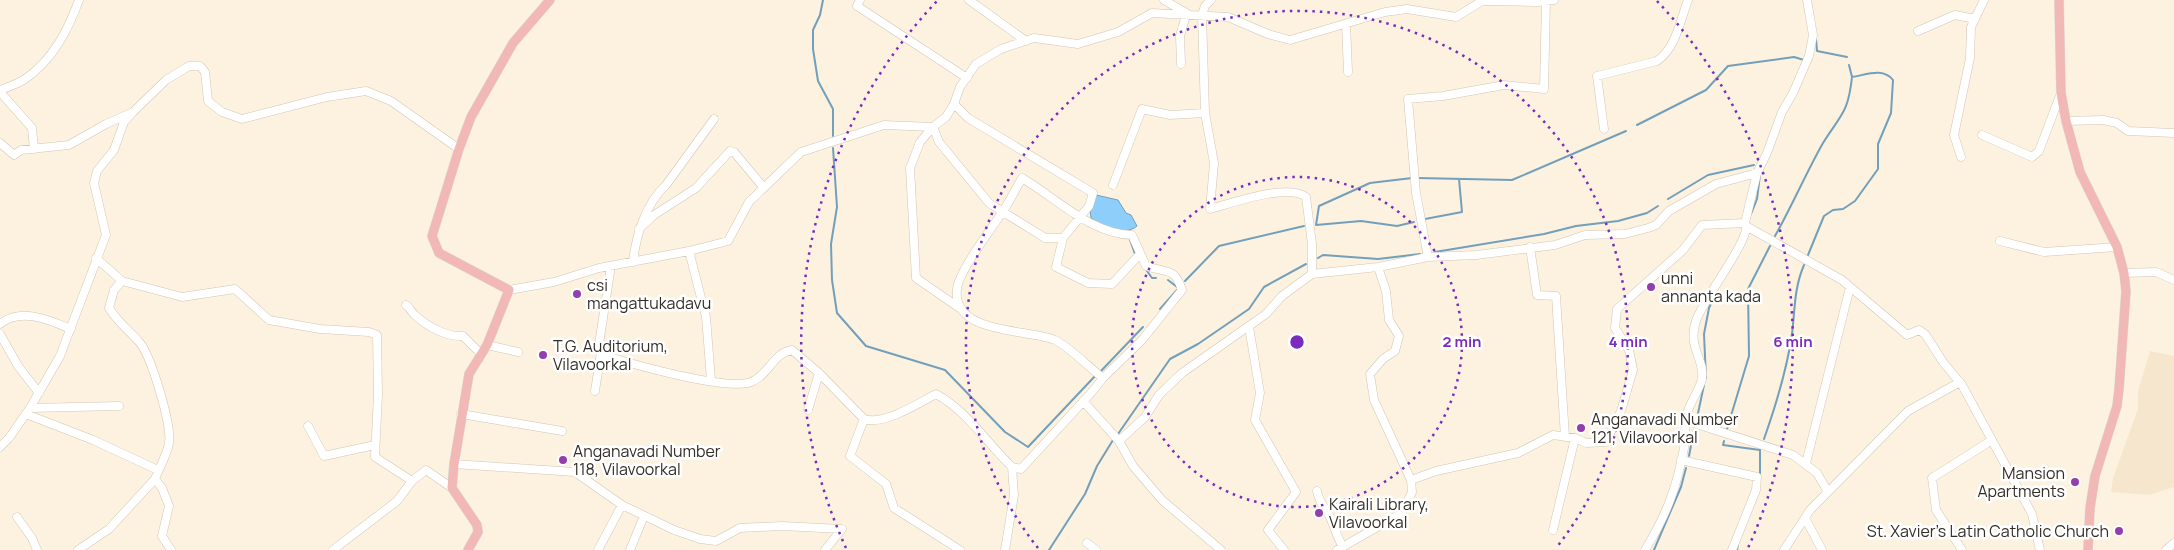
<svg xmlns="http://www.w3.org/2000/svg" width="2174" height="550" viewBox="0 0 2174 550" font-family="Manrope,sans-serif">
<rect width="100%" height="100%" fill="#fdf2df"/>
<path fill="#f6e6cd" d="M2150,351l24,5v131l-25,8 -38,-3 2,-14 25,-69v-18z"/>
<path fill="#8dcffa" stroke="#729fbb" d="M1096,195l22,5 8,13 5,2 6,11c-13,11 -35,1 -46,-8l-1,-9z"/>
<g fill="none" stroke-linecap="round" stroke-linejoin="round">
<path stroke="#729fbb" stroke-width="2" d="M823,0l-3,15 -7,15v19l5,32 15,28v27
M1816,39l1,12 30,6
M1637,125l69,-35 22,-24 66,-9 10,3
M833,148l4,59 -6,37 1,36 5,33 29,33 79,24 60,62 23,15 68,-72
M1412,178l-42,5 -51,23 -3,19 45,-4 36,5 17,-4
M1417,178l95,2 114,-49
M1668,199l40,-24 46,-10
M1751,214l6,-15 3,-24
M1425,219l37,-7 -3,-33
M1775,236c17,-30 31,-63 48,-93 18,-29 25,-29 29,-66
M1129,237l6,17
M1435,252l109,-18 32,-8 42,-5 29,-8 11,-7
M1808,255l16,-39 9,-6 10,-1 12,-8 23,-32v-25l13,-31 2,-33c-10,-13 -27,-5 -41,-3l-3,-12
M1318,258l5,-3 55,4 42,-5
M1147,271l5,7h4
M1168,280l9,7
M1185,281l34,-35 85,-20
M1160,309l17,-19
M1100,372l43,-45
M1706,378l-2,-44 5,-26 8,-18
M1697,418l7,-33
M1727,429l22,-73 -1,-67 22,-43
M1118,434l52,-75 28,-15 51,-35 15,-22 42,-23
M1764,439c12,-34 23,-70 28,-105 3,-24 2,-46 12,-69
M1724,441l-1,4 37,5v25
M1689,456l5,-26
M1049,550l36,-56 12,-28 16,-26
M1654,550l27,-63 5,-19
M1737,550l1,-6"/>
<g stroke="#d1c6b4" stroke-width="9">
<path id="minor" d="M860,0l-3,6 110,72
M969,0l57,41
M1164,0l24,14
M1211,0l-6,6 -3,9 3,98 9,50 -4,46c22,-6 78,-26 96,-12l6,47v30l-30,22 -16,18 -84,59 -23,22 -14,22 -26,24 14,25 29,34 59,50
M1546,1l-2,88 -40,-4 -61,11 -35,3 8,94 12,64 48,-2 79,-10 30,-10 40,-1 23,-6 8,-3 13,-14 47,-27 41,-11
M1346,24l2,48
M1918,31l37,-16 20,4
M1181,64l-1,-28 6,-21
M0,90c8,-3 18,-6 25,-11 28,-19 43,-49 54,-79
M0,92l32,36 2,21
M954,104l14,14 125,75 -4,13 -26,32
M2066,121l37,-1 14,3 11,8 46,2
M1604,129l-7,-53 60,-15c19,-13 23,-40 31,-61
M1982,135l50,22 7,-6 22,-58
M0,143l14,12 7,-5 48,-5 37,-21 25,-11
M1961,157l-7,-22 16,-77 1,-31 13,-27
M1113,185l29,-76 28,6 35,-2
M1746,226l96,54 65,55 12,-5 6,4 18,28 19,23 70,129 8,36
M639,229l15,-14 42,-27 34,-37 4,1 30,36
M2000,241l44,11 73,-5
M1530,247l7,48 19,1 9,141
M689,251l17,66 5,63
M96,258l26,23 -8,9 -5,18c11,17 19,21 31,35 11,13 32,82 29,100 -2,12 -10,25 -14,36l7,9 7,18 -7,30 9,14
M633,262c3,-27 13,-59 33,-77l48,-66
M611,266l-12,78 2,8 8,5c27,8 118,34 142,25 18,-7 22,-29 41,-32l27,23 45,46c19,7 55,-16 72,-25 30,16 52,50 76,73l9,2 70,-76 12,-15 39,-38 40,-50c-7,-23 -16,-17 -36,-24l-14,-31c-41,-1 -76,-37 -110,-57 -7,12 -13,25 -21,36 -11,17 -42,57 -44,75 -6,46 74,40 98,51 13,6 36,29 48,38
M1378,267l8,24 3,29 10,16 -4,15 -12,8 -13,15 4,26 37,80
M2124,273l32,-1 18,8
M1312,274l66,-7 50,-10
M122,281l60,16 53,-8 34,31 51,9 49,3 8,3 1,59 -3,63 37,24
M509,290l45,-8 45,-14 90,-17 39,-10 21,-39 52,-50 83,-27 49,2 13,-10 8,-13 6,-17 16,-23 25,-15 33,-11 44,6 40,-12 34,-19 76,4 40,17 22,6 95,-28 22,-3 49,8 26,-16 55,1 17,-2
M406,305c5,3 5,8 10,11 12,11 31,21 47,20l18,18
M961,309l-45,-31 -6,-110 10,-26 13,-15 6,15 50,61 56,35h18l-7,29 32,16 24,1 28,-30
M0,324c21,-17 49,-4 71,5
M1249,327l11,66 -5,27 41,72 -28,38 16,20
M0,334l18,32 21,27
M487,345l31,7
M595,391l6,-39
M1083,401l36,40
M30,408l89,-2
M808,410l11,-37
M26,414l67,26 65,30
M461,414l101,17
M864,419l-14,37 36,28 8,24 66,42
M1687,421l106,34 24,18 11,19
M308,426l16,30 51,-11
M0,447l9,-9 21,-30 30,-52 46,-121 -12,-52 3,-12 17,-21 10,-28 9,-10 33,-32 23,-14h11l5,6 3,29 14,11 20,7 85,-22 39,-6 25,10 68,48
M1681,460l76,17 -1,13 -24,60
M1806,463l44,-176
M454,464l121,8 47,33 52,25 26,9 16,2 24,-13 42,-2 60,3 -17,21
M1317,491c3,13 5,12 11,22 6,11 8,23 15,34
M17,517l15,21 5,12
M1805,518l17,32
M1553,530l22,-92
M1087,543l9,7
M78,550l31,-21 46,-50
M333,550l64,-49 15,-20 14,-11 26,18
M598,550l24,-45
M630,550l14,-34
M1005,550l9,-55 -2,-28
M1337,550l65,-37 10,-21 -1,-12 25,-9 82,-18 35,-18 22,3 11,5 20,-1 15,-31 12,-41 -4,-20 -14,-22 2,-19 66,-59 19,-25 43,-2 12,-50 10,-20 15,-41 11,-19 16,-37 4,-21 -6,-35
M1645,550c21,-34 32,-63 39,-102 1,-11 1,-23 3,-34 3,-12 12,-23 15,-35 3,-21 -15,-31 -6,-58 7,-22 54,-81 50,-96
M1784,550l26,-40 98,-99 52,-29
M1962,550l-26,-40 -4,-32 60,-38
M2166,550l8,-7"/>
</g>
<g stroke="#dededc" stroke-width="10">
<path id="major" d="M2059,0l2,93 5,28 14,51 37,75 7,26 2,18 -7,98 -2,17 -22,70 -5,32 -2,42
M468,550l10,-18 -1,-7 -25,-37 2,-24 15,-90 18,-29 22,-55 -70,-37 -7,-17 27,-87 12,-32 42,-74 37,-43"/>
</g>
<use href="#minor" stroke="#fff" stroke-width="8"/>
<use href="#major" stroke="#f1b8b5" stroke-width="9"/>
</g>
<g fill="none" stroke="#7b2cbf" stroke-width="2.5" stroke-dasharray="2.5 5">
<circle cx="1297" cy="342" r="165"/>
<path d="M1038 548A331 331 0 1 1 1556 548"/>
<path d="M846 548A496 496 0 0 1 937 1M1657 1A496 496 0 0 1 1748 548"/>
</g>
<g fill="#923eac" stroke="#fff" stroke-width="2">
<circle cx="1651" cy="287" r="5"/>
<circle cx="577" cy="294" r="5"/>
<circle cx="543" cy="355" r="5"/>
<circle cx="1581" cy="428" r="5"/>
<circle cx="563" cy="460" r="5"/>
<circle cx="2075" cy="482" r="5"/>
<circle cx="1319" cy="513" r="5"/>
<circle cx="2119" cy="531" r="5"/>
</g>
<g text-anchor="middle" stroke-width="5" stroke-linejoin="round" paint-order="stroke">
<g font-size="16" fill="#332e27" stroke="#fff" text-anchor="start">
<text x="1661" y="284">unni<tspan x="1661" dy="18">annanta kada</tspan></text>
<text x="587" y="291">csi<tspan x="587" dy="18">mangattukadavu</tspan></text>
<text x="553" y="352">T.G. Auditorium,<tspan x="553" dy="18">Vilavoorkal</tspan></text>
<text x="1591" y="425">Anganavadi Number<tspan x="1591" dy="18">121, Vilavoorkal</tspan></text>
<text x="573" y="457">Anganavadi Number<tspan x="573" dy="18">118, Vilavoorkal</tspan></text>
<text x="2065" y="479" text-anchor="end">Mansion<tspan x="2065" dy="18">Apartments</tspan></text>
<text x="1329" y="510">Kairali Library,<tspan x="1329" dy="18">Vilavoorkal</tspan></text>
<text x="2109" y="537" text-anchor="end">St. Xavier's Latin Catholic Church</text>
</g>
</g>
<circle cx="1297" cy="342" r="8" fill="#7b2cbf" stroke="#fff" stroke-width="2.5"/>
<g font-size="15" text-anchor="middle" font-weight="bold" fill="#7b2cbf" stroke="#fff" stroke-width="5" stroke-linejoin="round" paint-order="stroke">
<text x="1462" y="347">2 min</text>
<text x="1628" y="347">4 min</text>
<text x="1793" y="347">6 min</text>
</g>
</svg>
